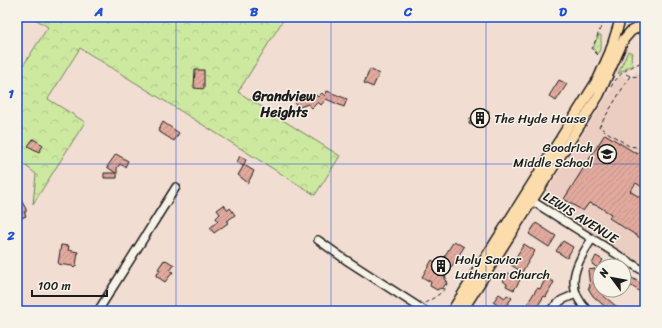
<svg xmlns="http://www.w3.org/2000/svg" width="662" height="328" viewBox="0 0 662 328" font-family="Sriracha,sans-serif">
<defs>
<pattern id="park-crowns" width="20" height="18" patternUnits="userSpaceOnUse"><rect width="20" height="18" fill="#cde9a0"/><path d="M2 6a3 3 0 1 1 6 0M12 15a3 3 0 1 1 6 0" fill="none" stroke="#afc789"/></pattern>
<pattern id="garden-dots" width="8" height="8" patternUnits="userSpaceOnUse"><rect width="8" height="8" fill="#cde9a0"/><path d="M2 2h.1M6 6h.1" fill="none" stroke="#afc789" stroke-width="1.8" stroke-linecap="round"/></pattern>
<pattern id="building-hatch" width="6" height="6" patternUnits="userSpaceOnUse"><rect width="6" height="6" fill="#e2a99d"/><path d="M-1 1l2-2M0 6l6-6M5 7l2-2" fill="none" stroke="#c19187"/></pattern>
</defs>
<rect width="100%" height="100%" fill="#f1ddd2"/>
<filter id="ink" filterUnits="userSpaceOnUse"><feTurbulence type="fractalNoise" baseFrequency=".025" numOctaves="2"/><feDisplacementMap in="SourceGraphic" scale="8" xChannelSelector="R" yChannelSelector="G"/><feConvolveMatrix kernelMatrix="1 2 1 2 8 2 1 2 1" color-interpolation-filters="sRGB"/></filter>
<g filter="url(#ink)">
<path fill="#eccdc2" d="M636,72l7,4 2,-1v192l-104,-66 78,-124 2,-2 6,3h5z"/>
<path fill="url(#park-crowns)" stroke="#74825e" d="M32,17h253l-47,75 102,64 -25,39 -235,-147 -32,51 37,23 -52,82 3,-30 -19,-15v-84l31,-48z"/>
<path fill="url(#garden-dots)" stroke="#74825e" d="M599,35h2v11l-3,8c-8,-5 -2,-13 1,-19z
M628,51l4,2 -1,5 2,6 -15,10z"/>
<path fill="url(#building-hatch)" stroke="#1c1c1c" d="M370,69l9,5 -6,13 -9,-4z
M195,70h9v19l-10,-1z
M559,80l8,4 -11,17 -7,-5z
M327,91l20,8 -3,8 -18,-8 -5,6 -3,-3 -6,6 -4,-4 -11,4 -2,-7 13,-4 1,3 7,-5 2,2 4,-4 3,3z
M484,109l5,2 -2,6h1l-5,11 -14,-4 1,-6 3,1v-2l7,1z
M163,122l16,11 -5,8 -16,-10z
M605,134l32,20 2,-3 6,4v34l-9,-6 -6,8 15,10v40l-36,-23 2,-4 -13,-8 -9,-3 -6,8 -19,-12z
M33,139l10,6 -4,7 -11,-6z
M116,154l12,7 -3,6 -5,-3 -3,4v10h-13v-5h12l-9,-6z
M240,156l6,4 -3,6 -6,-4z
M244,165l10,6 -6,12 -10,-8z
M21,200l5,9v3h-2l2,4 -9,4v-18z
M224,205l4,5 2,-2 5,7 -8,6 1,2 -14,10 -4,-5 8,-7 -2,-3 4,-4 -3,-4z
M536,223l20,13 -7,11 -20,-13z
M454,241l10,6 -19,30v2l1,1 -1,1 2,1 -5,7 -1,-1 -4,2 -7,-4 1,-4 -9,-5 10,-17 7,5z
M563,241l10,6 -6,11 -11,-7z
M524,244l11,7 -13,21 -11,-7z
M61,245l8,1 -1,4 10,2 -2,14 -2,2 -2,-2 -14,-2z
M596,256l7,4 -5,8 -6,-4z
M164,260l1,1 1,-1 8,5 -4,6 3,1 -8,10 -9,-6 4,-6 -2,-1z
M595,269l1,13h-3l6,10 23,19h-12l-17,-15 -5,-8h2l-2,-18z
M508,273l12,7 -6,10 -8,-4 1,-2 -4,-3z
M624,273l21,13v9l-21,-14z
M546,278l8,4 -8,15 -2,-1 -7,11 -2,-1 -3,5h-9l14,-23 3,1z
M499,294l6,4 2,-3 5,3 -8,11 -11,-7z"/>
<g fill="none" stroke-linecap="round" stroke-linejoin="round">
<g stroke="#1c1c1c" stroke-width="10">
<path id="minor" d="M529,199l116,73
M318,240l28,20 79,51
M98,311l78,-124
M549,311l13,-11 14,-6
M588,311c-25,-24 -12,-48 4,-72"/>
</g>
<g stroke="#1c1c1c" stroke-width="12">
<path id="major" d="M634,17l11,5
M452,311l146,-232 12,-27 11,-35
M462,311l137,-216 25,-56 7,-8 14,-7"/>
</g>
<path stroke="#1c1c1c" stroke-width="1" stroke-dasharray="4 3" stroke-linecap="butt" d="M598,55l-6,-6 13,-32
M626,74c7,4 13,3 19,-1
M630,76l-31,51 30,19 7,1 9,5
M611,87c8,-14 18,-20 34,-26
M425,303c8,-5 24,-12 22,-24l-3,-4"/>
<use href="#minor" stroke="#f7f3e8" stroke-width="7"/>
<use href="#major" stroke="#fddcac" stroke-width="9"/>
</g>
</g>
<path fill="none" stroke="#1d4ed8" stroke-width="1" stroke-opacity="0.55" d="M176,17v294M331,17v294M486,17v294M17,164h628"/>
<defs>
<g id="building-ring" transform="scale(1)"><circle r="9.5" fill="#f7f3e8" stroke="#1c1c1c" stroke-width="1.5"/><path d="M-4-6H4V6H1V3H-1V6H-4ZM-2.5-4.3h1.7v1.8h-1.7ZM.8-4.3h1.7v1.8H.8ZM-2.5-1h1.7V.8h-1.7ZM.8-1h1.7V.8H.8Z" fill="#1c1c1c"/></g>
<g id="school-ring" transform="scale(1)"><circle r="9.5" fill="#f7f3e8" stroke="#1c1c1c" stroke-width="1.5"/><path d="M0-5L7-2L0 1L-7-2ZM-4 1L0 2.5L4 1V4Q0 6-4 4Z" fill="#1c1c1c"/></g>
</defs>
<g fill-rule="evenodd">
<use href="#building-ring" x="480" y="118"/>
<use href="#school-ring" x="607" y="154"/>
<use href="#building-ring" x="441" y="266"/>
</g>
<g text-anchor="middle" stroke-width="3" stroke-linejoin="round" paint-order="stroke">
<g font-size="13" fill="#1c1c1c" stroke="#f7f3e8" text-anchor="start">
<text x="494" y="123">The Hyde House</text>
<text x="593" y="152" text-anchor="end">Goodrich<tspan x="593" dy="15">Middle School</tspan></text>
<text x="455" y="264">Holy Savior<tspan x="455" dy="15">Lutheran Church</tspan></text>
</g>
<g font-size="13" fill="#1c1c1c" stroke="#f7f3e8">
<text transform="translate(581 217) rotate(32)" y="5">LEWIS AVENUE</text>
</g>
<g font-size="14" font-weight="bold" fill="#1c1c1c" stroke="#f7f3e8">
<text x="284" y="101">Grandview<tspan x="284" dy="16">Heights</tspan></text>
</g>
</g>
<rect width="662" height="328" fill="none" stroke="#f7f3e8" stroke-width="44"/>
<g transform="translate(612 278) rotate(302)"><circle r="19" fill="#f7f3e8" stroke="#9f9d96"/>
<path d="M0-3L7 15L0 10L-7 15Z" fill="#1c1c1c"/>
<text y="-6" font-size="11" font-weight="bold" text-anchor="middle" fill="#1c1c1c">N</text>
</g>
<path d="M32 290v6h75v-6" fill="none" stroke="#1c1c1c" stroke-width="2"/>
<text x="38" y="290" font-size="12" fill="#1c1c1c" stroke="#f7f3e8" stroke-width="3" paint-order="stroke">100 m</text>
<rect x="22" y="22" width="618" height="284" fill="none" stroke="#1d4ed8" stroke-width="1.5"/>
<g font-size="13" text-anchor="middle" font-weight="bold" fill="#1d4ed8">
<text x="99" y="16">A</text>
<text x="254" y="16">B</text>
<text x="408" y="16">C</text>
<text x="563" y="16">D</text>
<text x="11" y="98">1</text>
<text x="11" y="240">2</text>
</g>
</svg>
